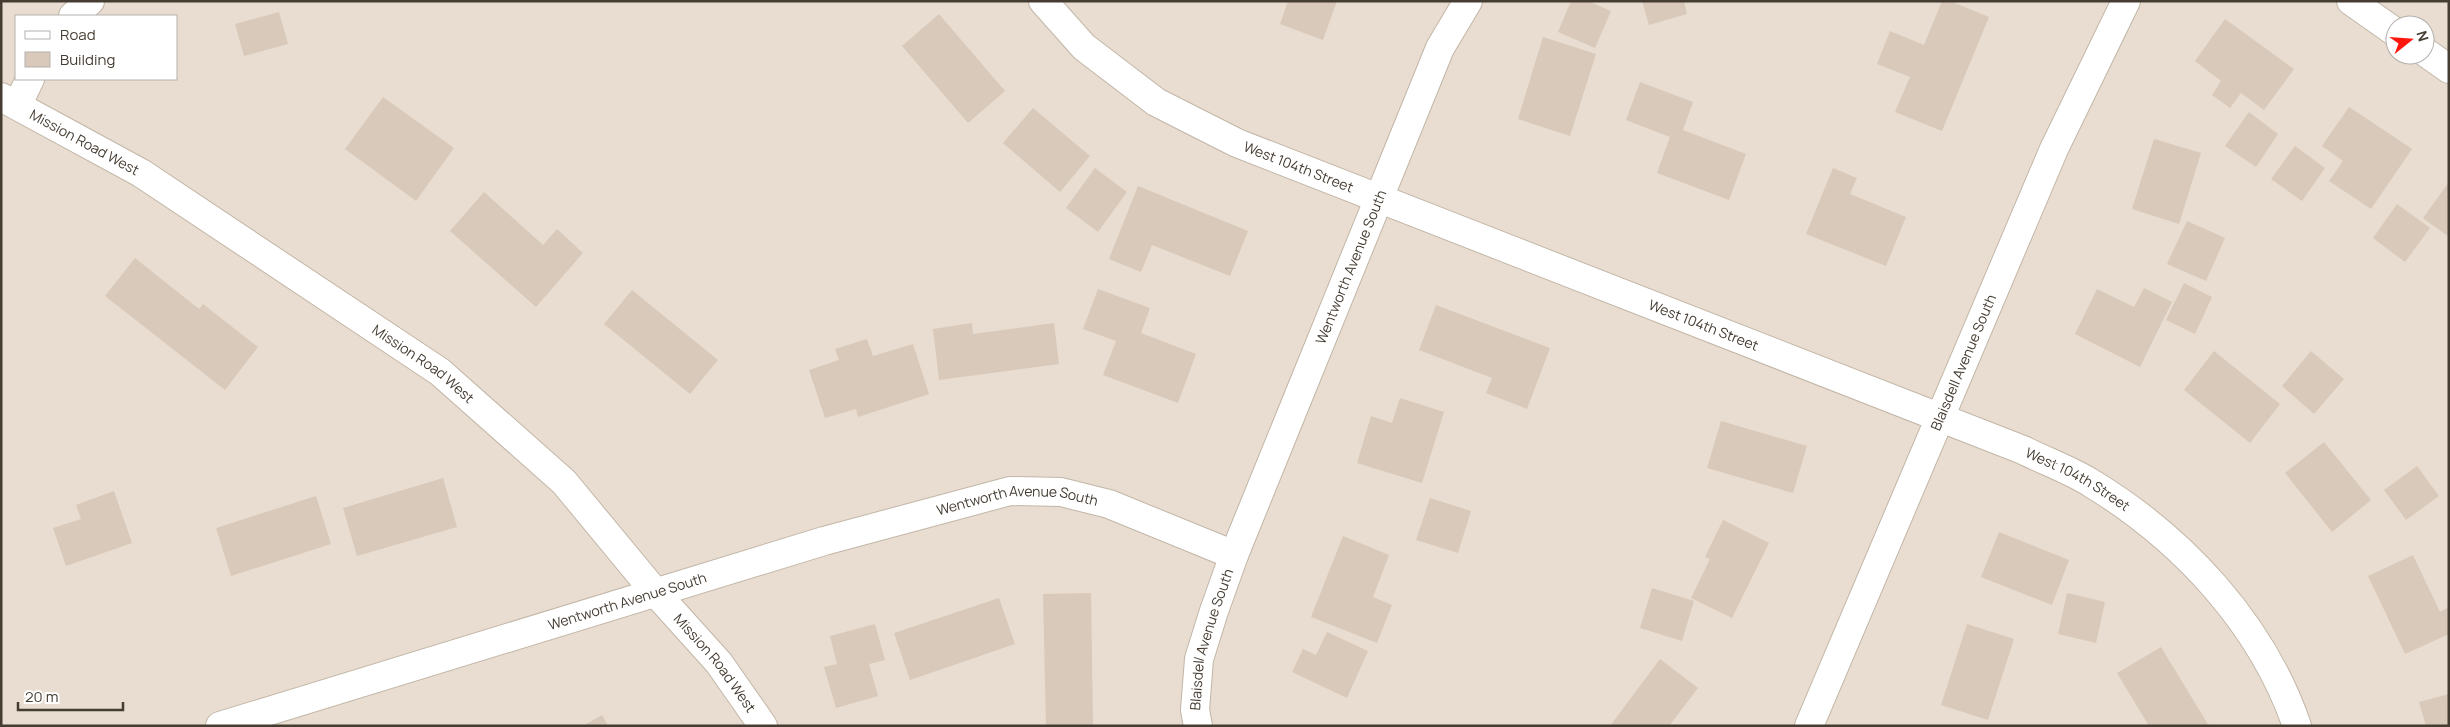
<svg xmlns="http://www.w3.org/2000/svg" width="2450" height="727" viewBox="0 0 2450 727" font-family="Manrope,sans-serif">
<rect width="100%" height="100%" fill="#f3ece2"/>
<path fill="#e8ddd0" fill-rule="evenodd" d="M1,1h2448v725h-2448zM16,16h160v63h-160zM2395,25h30v30h-30z"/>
<path fill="#d9c9ba" d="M1288,1h49l-14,39 -43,-16z
M1571,1h17l23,10 -16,37 -37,-16z
M1642,1h42l3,13 -38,11z
M1942,1h8l39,16 -47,114 -47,-19 15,-35 -33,-13 13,-33 34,14z
M279,12l9,32 -44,12 -9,-32z
M939,14l66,77 -37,32 -66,-77z
M2225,19l69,50 -30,41 -23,-17 -11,15 -18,-13 9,-14 -26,-20z
M1543,37l53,17 -26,82 -52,-17z
M1640,82l53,20 -10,28 63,24 -17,46 -72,-27 13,-36 -44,-17z
M383,97l71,51 -38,53 -71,-52z
M2349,107l63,42 -41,60 -42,-28 14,-20 -21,-15z
M1033,108l57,48 -30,36 -57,-49z
M2249,112l29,22 -22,33 -31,-21z
M2154,139l47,14 -22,71 -47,-15z
M2295,146l30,22 -23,33 -31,-22z
M1095,168l32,24 -29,40 -32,-24z
M1833,168l24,10 -7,16 56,23 -20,49 -80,-32z
M2449,182v55l-26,-19z
M1138,186l110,45 -18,45 -78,-31 -11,27 -32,-13z
M484,192l59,53 14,-16 26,24 -47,54 -86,-76z
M2397,204l33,24 -25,34 -32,-24z
M2187,221l38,17 -19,43 -39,-17z
M135,258l64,51 4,-5 55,43 -33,43 -120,-94z
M2184,283l28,14 -17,37 -29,-14z
M2144,288l28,14 -32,65 -65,-33 22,-45 37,18z
M1098,289l52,19 -9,25 55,21 -18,49 -75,-28 13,-34 -33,-12z
M632,290l86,70 -28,34 -86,-70z
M1436,305l114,43 -23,61 -41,-16 6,-15 -73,-28z
M972,323l1,11 81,-11 5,41 -120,16 -6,-51z
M867,339l6,17 40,-12 16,50 -71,23 -2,-8 -31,9 -16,-48 30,-10 -4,-11z
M2214,351l66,53 -30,39 -66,-53z
M2311,351l33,28 -30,35 -32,-28z
M1400,398l44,14 -22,71 -65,-20 14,-47 21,7z
M1721,421l86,25 -14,47 -86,-25z
M2324,442l47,58 -39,32 -47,-59z
M2417,466l22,30 -33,24 -22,-30z
M443,478l14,49 -100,29 -14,-48z
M114,491l18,52 -66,23 -13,-38 28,-9 -5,-14z
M316,496l15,48 -100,32 -15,-48z
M1430,498l41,13 -13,42 -42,-13z
M1723,520l46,23 -37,75 -41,-20 19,-39 -5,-2z
M1999,532l70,28 -17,45 -71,-28z
M1343,536l46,19 -16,42 19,8 -15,38 -66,-26z
M2413,555l27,57 9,-5v27l-44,20 -37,-78z
M1652,588l42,13 -12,40 -42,-13z
M1091,593l2,132 -47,1 -3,-132z
M2067,593l38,9 -9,41 -38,-9z
M999,598l16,46 -105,36 -16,-47z
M875,624l10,36 -16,4 9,32 -42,12 -12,-41 13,-3 -7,-28z
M1967,624l47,15 -26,81 -47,-15z
M1327,632l41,19 -21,47 -55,-26 11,-23 13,6z
M2161,647l48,79h-60l-32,-53z
M1660,659l38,29 -29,38h-59z
M2449,694v32h-23l-7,-24z
M602,715l6,11h-25z"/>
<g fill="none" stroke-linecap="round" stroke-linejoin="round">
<g stroke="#c2b6a7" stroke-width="30">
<g id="minor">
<path id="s1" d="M1043,1l41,46 72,55 81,41 786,307c22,11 47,20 68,33 92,56 171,141 206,243"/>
<path d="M2351,1l44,31"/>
<path d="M73,16l17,-15"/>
<path d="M2425,52l24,17"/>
<path id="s2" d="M1,97l140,76 299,199 124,110 91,110 64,71 44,63"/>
<path d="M18,104l12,-25"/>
<path id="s3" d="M220,726l604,-185 186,-50 51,1 48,12 125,51"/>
<path id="s4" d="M1198,726l-3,-16 4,-51 15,-48 20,-56 206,-507 28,-47"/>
<path id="s5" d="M1809,726l245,-577 72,-148"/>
</g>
</g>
<use href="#minor" stroke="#fff" stroke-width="28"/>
</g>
<g text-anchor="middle" stroke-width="4.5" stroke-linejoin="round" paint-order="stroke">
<g font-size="14" fill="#453c32" stroke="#fff">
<text dy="5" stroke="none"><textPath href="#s2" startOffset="95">Mission Road West</textPath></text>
<text dy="5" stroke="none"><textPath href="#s1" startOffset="309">West 104th Street</textPath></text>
<text dy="5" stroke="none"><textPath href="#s4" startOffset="488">Wentworth Avenue South</textPath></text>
<text dy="5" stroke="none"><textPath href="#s1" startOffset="744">West 104th Street</textPath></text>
<text dy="5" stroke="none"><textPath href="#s5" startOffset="395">Blaisdell Avenue South</textPath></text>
<text dy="5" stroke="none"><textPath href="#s2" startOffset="500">Mission Road West</textPath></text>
<text dy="5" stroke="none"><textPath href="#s1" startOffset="1149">West 104th Street</textPath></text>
<text dy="5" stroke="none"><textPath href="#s3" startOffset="831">Wentworth Avenue South</textPath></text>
<text dy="5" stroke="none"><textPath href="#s3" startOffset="426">Wentworth Avenue South</textPath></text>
<text dy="5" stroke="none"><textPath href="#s4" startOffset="89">Blaisdell Avenue South</textPath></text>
<text dy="5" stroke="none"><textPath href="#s2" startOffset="920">Mission Road West</textPath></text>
</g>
</g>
<rect width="2450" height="727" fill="none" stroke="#453c32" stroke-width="5"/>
<rect x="15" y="15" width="162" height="65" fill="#ffffff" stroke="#b5b1ad"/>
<rect x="25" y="31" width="25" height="8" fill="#ffffff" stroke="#b5b1ad"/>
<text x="60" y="40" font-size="15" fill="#453c32">Road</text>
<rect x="25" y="52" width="25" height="15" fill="#d9c9ba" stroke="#b5b1ad"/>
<text x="60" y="65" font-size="15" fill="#453c32">Building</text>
<g transform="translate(2410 40) rotate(73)"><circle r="24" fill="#ffffff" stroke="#b5b1ad"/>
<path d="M0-4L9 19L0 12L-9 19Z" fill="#ff170d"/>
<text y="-8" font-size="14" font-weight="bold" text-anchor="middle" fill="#453c32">N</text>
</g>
<path d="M18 702v8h105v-8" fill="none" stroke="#453c32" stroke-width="2.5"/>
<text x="25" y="702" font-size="15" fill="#453c32" stroke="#ffffff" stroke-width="4" paint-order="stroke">20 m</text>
</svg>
